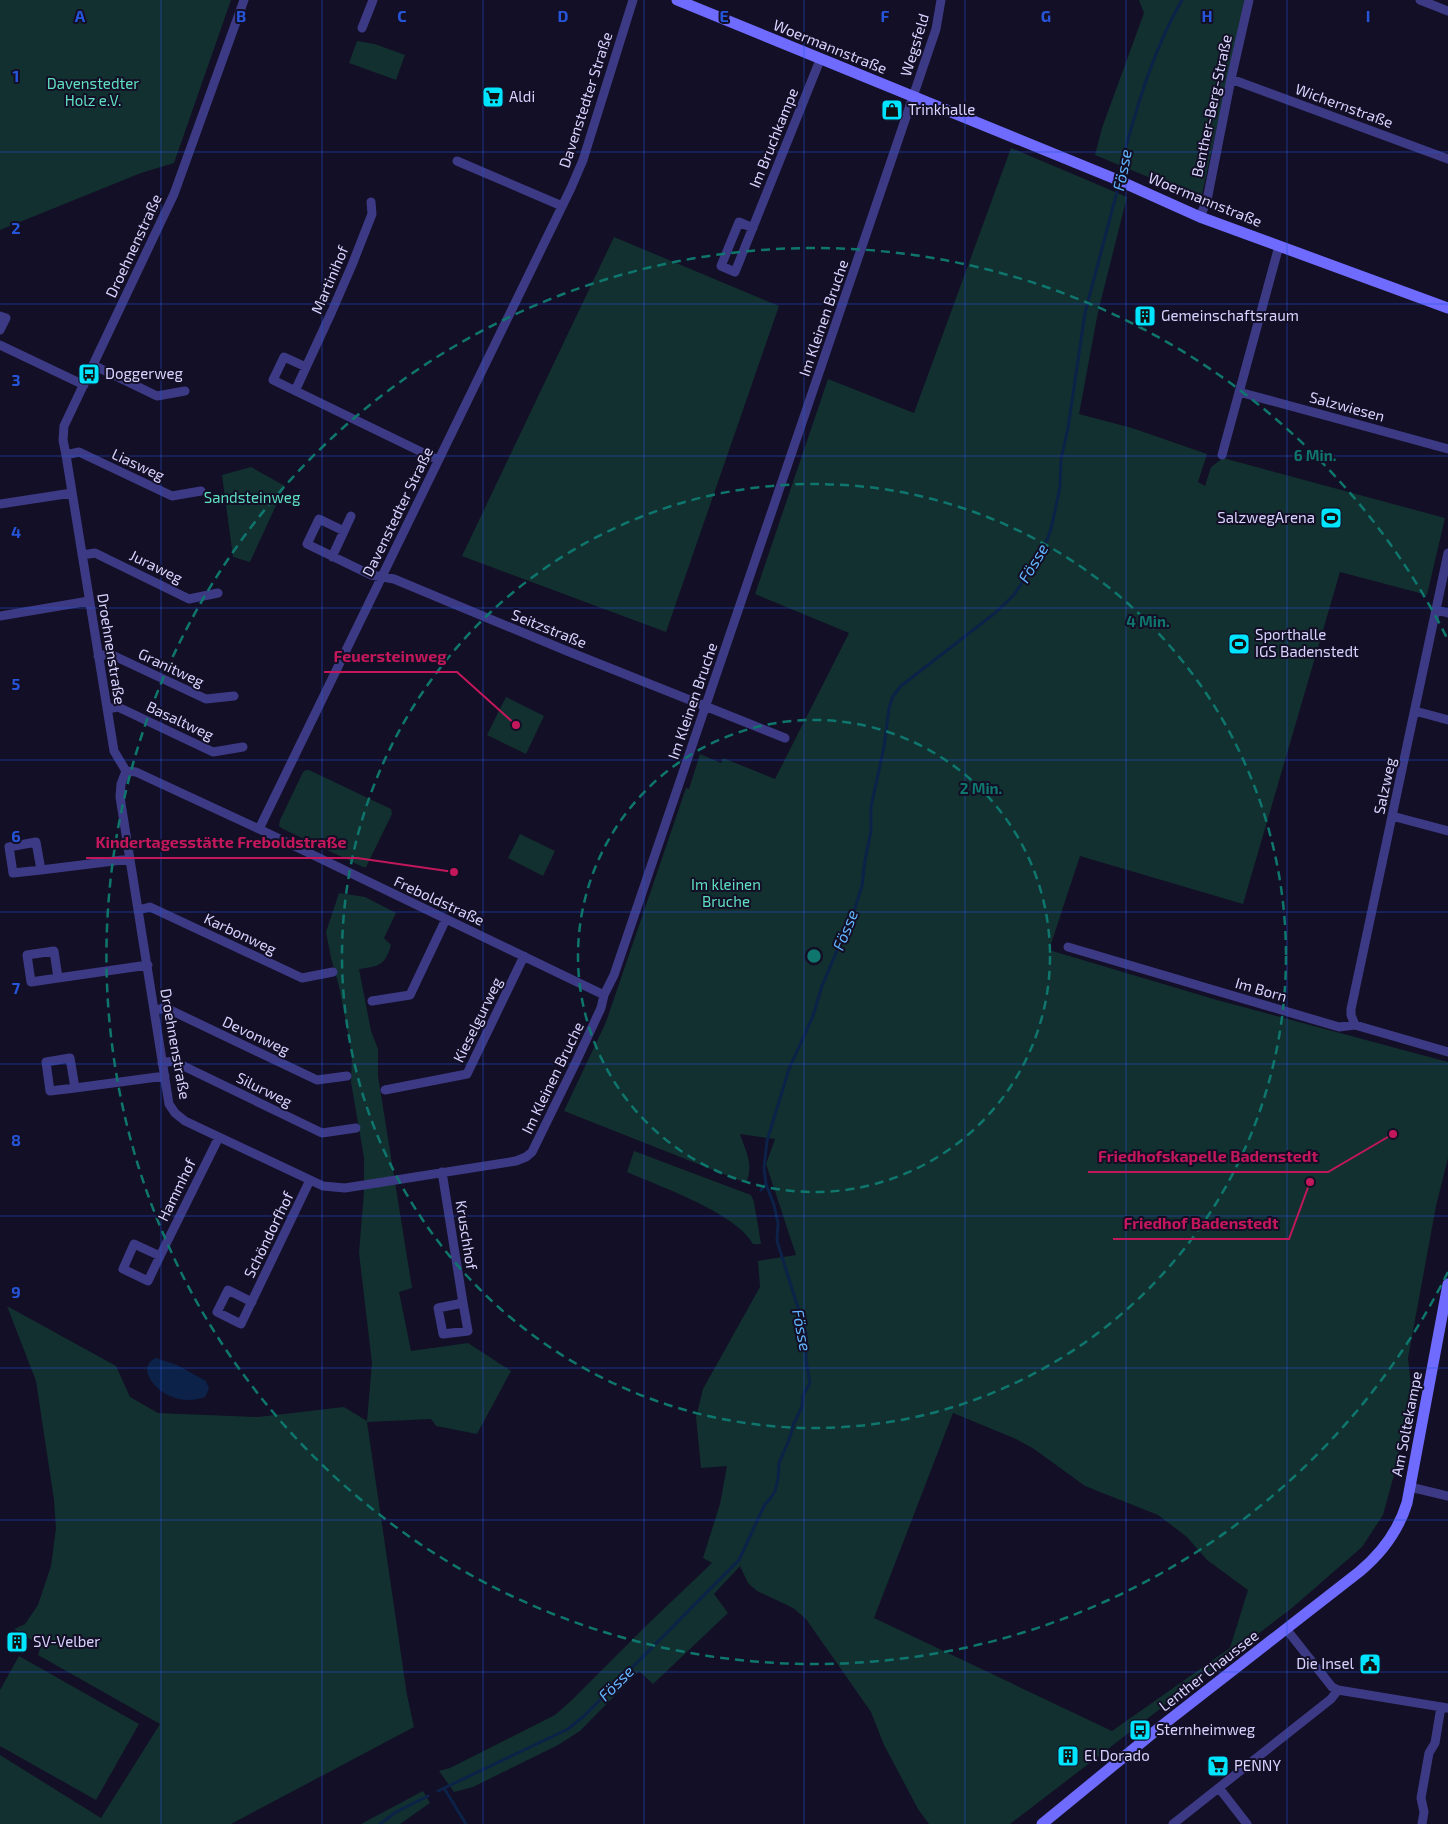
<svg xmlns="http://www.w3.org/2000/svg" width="1448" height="1824" viewBox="0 0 1448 1824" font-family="'Exo 2',sans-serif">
<rect width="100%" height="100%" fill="#130f26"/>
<path fill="#12302f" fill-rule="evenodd" d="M0,0h231l-57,163 -33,10 -141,57z
M1139,0h106l-44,199 -106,-44 7,-27 42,-115z
M357,41l18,3 30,11 -9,25 -47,-17z
M1011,148l116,49 -29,115 -19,102 53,14 75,26 -9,28 7,4 6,-19 12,-9 222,60 -18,77 -87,-23 -97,332 -163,-48 -31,94 168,50 231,62v96l-12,48 -28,152 3,29 -16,84 -12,44 -21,32 -70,61 -282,216h-81l-11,-15 -34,-64 -13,-33 -65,-93 -13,-11 -36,-17 -9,-8 -8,-17 -26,28 14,19 -75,71 -14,-13 -59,60 -22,14 -85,42 -19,5 -15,-21 11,-3 105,-53 17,-15 77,-77 63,-60 -9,-5 17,-54 7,-38 -26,2 -5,-51 7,-28 57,-102 -2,-26 38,-6 -30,-91 9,-25 -35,-5c6,18 14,30 6,49l-182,-72 42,-89 80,-234 3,1 11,-35 21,9 2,-5 52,21 74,-146 -94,-39 73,-215 86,34zM953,1413l63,26 18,10 51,37 73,29 29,22 20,23 41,30 -18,58 -118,83 -238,-113z
M614,237l165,69 -113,326 -204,-76z
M251,467l34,19 -35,76 -17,-5 -11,-82z
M506,697l38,19 -18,38 -39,-19z
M306,770h3l82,39 1,5 -26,53h-3l-80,-38 -4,-3 1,-6 23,-48z
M520,834l35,17 -12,25 -35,-18z
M339,893l26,4 31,16 -12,25 7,7c-6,21 -12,21 -32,24l12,62 7,18v27l34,212 -13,4 12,59 57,-8 43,28 -34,63 -41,-8 -5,-7 -64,3 40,273 7,32 -183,97h-231v-69l101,63 59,-94 -122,-69 3,-9 -27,-17 11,-5 13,-19 13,-39 5,-38 -2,-28 -18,-119 -29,-75 109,60 14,31 28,16 100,4 86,-10 23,14 5,-58 -13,-110 5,-62v-33l-13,-76 1,-27 -13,-69 -8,-28 -5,-26z
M634,1151l117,44 3,7 7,42h-8c-17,-31 -92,-57 -126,-72z
M19,1656l120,68 -43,76 -96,-54v-56z
M423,1791l7,12 -30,21h-39z"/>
<path fill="#0c2248" d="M156,1358l21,7 29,16 3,8 -4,8c-11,4 -24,4 -35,-1 -14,-5 -35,-29 -14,-38z"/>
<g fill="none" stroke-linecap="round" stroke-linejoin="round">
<path stroke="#0c2248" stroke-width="3" d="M1120,178l1,-14c16,-57 31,-112 61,-164
M761,1190l5,-6
M444,1788l22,36
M438,1791l130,-62 16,-13 155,-156 26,-56 5,-5 5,-8 3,-12 1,-16 10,-23 5,-17 8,-16 1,-12 7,-12 -4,-22v-28l-29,-92 1,-18 -4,-18 -8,-21 -2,-16 3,-27 22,-72 24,-53 9,-30 33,-78 7,-22 3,-26 6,-29v-24l13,-60 5,-39 4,-12 8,-10 94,-73 18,-17 23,-34 12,-24 4,-13 8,-38 1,-28 7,-31 17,-115 34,-129
M380,1824l16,-12 32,-16"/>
<path stroke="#3d3a85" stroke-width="9" d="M1420,0l28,11
M362,28l11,-28
M1231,79l217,80
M457,161l105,45
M1200,217l7,-17 24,-121 18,-79
M753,228l-14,-6 -18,44 14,6 85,-212
M0,316l6,2 -6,12
M0,345l84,40
M93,365l64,31 28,-5
M306,367l-22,-10 -11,23 165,80
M295,391l37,-80 20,-46 20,-51 -1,-12
M1239,392l209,57
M66,455l13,-3 93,44 29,-5
M1222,455l57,-209
M0,504l72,-11
M344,531l-25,-12 -12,25 64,31 23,4 173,72 218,87
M82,555l13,-2 94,46 29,-6
M332,557l19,-41
M1436,610l12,3
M0,616l89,-15
M98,656l12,-2 96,45 28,-3
M107,709l11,-2 95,45 30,-5
M1415,711l33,9
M126,771l-5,13 -1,13 49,307 6,9 10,8 138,65 22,2 171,-27 10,-4 6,-5 43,-88 26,-56 3,-13 10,-20 322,-946 5,-29
M126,771l-12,-20 -48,-296 -3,-15 1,-14 110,-232 70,-194
M126,771l10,1 123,57 345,166
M1392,816l56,15
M259,829l312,-641 12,-28 50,-160
M41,870l-28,3 -4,-26 27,-5 5,28 89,-11
M138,910l12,-3 152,71 31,-6
M1068,947l271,80 16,-2 93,27
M58,978l-27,4 -4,-27 27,-4 4,27 90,-13
M372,1001l38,-6 36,-76
M155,1010l11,-2 151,72 30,-4
M1355,1025l-4,-10v-6l97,-456
M162,1063l11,-2 149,72 34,-5
M75,1088l-25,3 -4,-29 24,-4 5,30 90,-12
M385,1090l82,-16 57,-118
M442,1172l21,131 -25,5 5,26 25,-3 -5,-28
M160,1256l-12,25 -25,-12 11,-25 26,12 59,-119
M252,1302l-24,-12 -11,22 24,12 69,-144
M1410,1487l38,9
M1287,1630l45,57 6,3 110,18
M1219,1788l28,36
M1173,1824l158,-125 7,-9
M1422,1824l2,-12 -3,-14 8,-45 6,-10 6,-36"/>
<path stroke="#6f6bff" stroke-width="11" d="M677,0l436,178 87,39 248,91
M1042,1824l122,-100 195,-152c23,-19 39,-40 48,-69l41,-219"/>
</g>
<path fill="none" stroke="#2655da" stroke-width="1" stroke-opacity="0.55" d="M161,0v1824M322,0v1824M483,0v1824M644,0v1824M804,0v1824M965,0v1824M1126,0v1824M1287,0v1824M0,152h1448M0,304h1448M0,456h1448M0,608h1448M0,760h1448M0,912h1448M0,1064h1448M0,1216h1448M0,1368h1448M0,1520h1448M0,1672h1448"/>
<g fill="none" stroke="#0f766e" stroke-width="2.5" stroke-dasharray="9 6">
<circle cx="814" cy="956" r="236"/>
<circle cx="814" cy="956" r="472"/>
<path d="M1448 1272A708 708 0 1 1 1448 640"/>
</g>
<defs>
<g id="supermarket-square" transform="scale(1.125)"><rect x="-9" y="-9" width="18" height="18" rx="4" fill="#00e5ff" stroke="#130f26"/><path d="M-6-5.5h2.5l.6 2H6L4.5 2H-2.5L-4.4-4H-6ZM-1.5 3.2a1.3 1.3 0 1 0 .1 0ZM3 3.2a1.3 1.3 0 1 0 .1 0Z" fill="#111"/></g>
<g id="shop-square" transform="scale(1.125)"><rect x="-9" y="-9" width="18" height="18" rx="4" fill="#00e5ff" stroke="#130f26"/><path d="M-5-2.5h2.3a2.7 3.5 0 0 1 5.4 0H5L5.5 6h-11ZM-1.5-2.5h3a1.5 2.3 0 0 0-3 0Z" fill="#111"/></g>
<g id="building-square" transform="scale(1.125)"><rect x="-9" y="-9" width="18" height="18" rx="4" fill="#00e5ff" stroke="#130f26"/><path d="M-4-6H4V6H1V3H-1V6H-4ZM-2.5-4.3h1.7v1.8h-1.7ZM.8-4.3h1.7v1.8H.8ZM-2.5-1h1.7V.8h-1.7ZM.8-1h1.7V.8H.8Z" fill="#111"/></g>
<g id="bus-square" transform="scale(1.125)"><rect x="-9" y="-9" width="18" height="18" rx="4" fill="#00e5ff" stroke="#130f26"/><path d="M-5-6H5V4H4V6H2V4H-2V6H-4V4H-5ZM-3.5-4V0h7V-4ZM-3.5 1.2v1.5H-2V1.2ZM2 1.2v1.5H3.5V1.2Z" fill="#111"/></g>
<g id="stadium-square" transform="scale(1.125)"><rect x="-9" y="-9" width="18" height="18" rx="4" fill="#00e5ff" stroke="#130f26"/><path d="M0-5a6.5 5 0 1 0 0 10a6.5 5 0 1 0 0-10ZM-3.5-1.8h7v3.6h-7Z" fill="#111"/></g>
<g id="civic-square" transform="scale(1.125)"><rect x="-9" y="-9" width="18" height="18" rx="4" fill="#00e5ff" stroke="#130f26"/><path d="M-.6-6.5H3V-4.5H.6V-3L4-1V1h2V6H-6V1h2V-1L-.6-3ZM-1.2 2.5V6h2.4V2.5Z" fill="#111"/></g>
</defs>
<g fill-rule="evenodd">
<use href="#supermarket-square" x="493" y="97"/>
<use href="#shop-square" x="892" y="110"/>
<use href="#building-square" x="1145" y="316"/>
<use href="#bus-square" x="89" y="374"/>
<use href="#stadium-square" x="1331" y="518"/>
<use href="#stadium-square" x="1239" y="644"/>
<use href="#building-square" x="17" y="1642"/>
<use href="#civic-square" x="1370" y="1664"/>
<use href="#bus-square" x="1140" y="1730"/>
<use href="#building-square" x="1068" y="1756"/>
<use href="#supermarket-square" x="1218" y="1766"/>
</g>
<g text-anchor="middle" stroke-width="4" stroke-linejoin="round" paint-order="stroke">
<g font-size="15" fill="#d9d4ff" stroke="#130f26">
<text transform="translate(915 45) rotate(-73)" y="5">Wegsfeld</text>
<text transform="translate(830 47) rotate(22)" y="5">Woermannstraße</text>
<text transform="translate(586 100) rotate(-72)" y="5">Davenstedter Straße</text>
<text transform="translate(1212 106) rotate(-78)" y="5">Benther-Berg-Straße</text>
<text transform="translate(1344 106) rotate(20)" y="5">Wichernstraße</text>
<text transform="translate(774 138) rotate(-68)" y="5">Im Bruchkampe</text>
<text transform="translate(1205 200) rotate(22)" y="5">Woermannstraße</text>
<text transform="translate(134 246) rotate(-65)" y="5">Droehnenstraße</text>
<text transform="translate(330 280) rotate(-67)" y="5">Martinihof</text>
<text transform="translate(824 318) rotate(-71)" y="5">Im Kleinen Bruche</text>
<text transform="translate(1347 407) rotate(15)" y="5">Salzwiesen</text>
<text transform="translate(138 465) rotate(25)" y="5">Liasweg</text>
<text transform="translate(398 512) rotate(-64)" y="5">Davenstedter Straße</text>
<text transform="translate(156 567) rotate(26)" y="5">Juraweg</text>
<text transform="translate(549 629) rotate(22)" y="5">Seitzstraße</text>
<text transform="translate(111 649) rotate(81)" y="5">Droehnenstraße</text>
<text transform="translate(171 668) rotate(25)" y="5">Granitweg</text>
<text transform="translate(693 701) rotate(-71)" y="5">Im Kleinen Bruche</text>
<text transform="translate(180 721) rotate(25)" y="5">Basaltweg</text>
<text transform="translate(1385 786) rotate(-78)" y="5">Salzweg</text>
<text transform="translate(439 901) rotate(25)" y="5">Freboldstraße</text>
<text transform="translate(240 934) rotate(25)" y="5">Karbonweg</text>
<text transform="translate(1261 990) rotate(16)" y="5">Im Born</text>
<text transform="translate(478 1020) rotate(-64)" y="5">Kieselgurweg</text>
<text transform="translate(256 1036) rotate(25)" y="5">Devonweg</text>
<text transform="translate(175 1044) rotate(80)" y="5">Droehnenstraße</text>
<text transform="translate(553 1078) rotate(-64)" y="5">Im Kleinen Bruche</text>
<text transform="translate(264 1090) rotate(26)" y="5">Silurweg</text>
<text transform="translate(177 1190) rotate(-64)" y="5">Hammhof</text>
<text transform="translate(269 1235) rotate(-64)" y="5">Schöndorfhof</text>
<text transform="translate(466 1235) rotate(81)" y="5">Kruschhof</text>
<text transform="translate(1407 1424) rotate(-79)" y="5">Am Soltekampe</text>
<text transform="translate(1209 1671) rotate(-38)" y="5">Lenther Chaussee</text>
</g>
<g font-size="15" fill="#5fe0c0" stroke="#130f26">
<text x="93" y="89">Davenstedter<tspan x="93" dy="17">Holz e.V.</tspan></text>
<text x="252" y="503">Sandsteinweg</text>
<text x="726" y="890">Im kleinen<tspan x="726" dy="17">Bruche</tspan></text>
</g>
<g font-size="15" fill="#d9d4ff" stroke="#130f26" text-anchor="start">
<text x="509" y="102">Aldi</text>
<text x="908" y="115">Trinkhalle</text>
<text x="1161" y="321">Gemeinschaftsraum</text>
<text x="105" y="379">Doggerweg</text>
<text x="1315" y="523" text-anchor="end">SalzwegArena</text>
<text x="1255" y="640">Sporthalle<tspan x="1255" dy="17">IGS Badenstedt</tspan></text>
<text x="33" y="1647">SV-Velber</text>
<text x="1354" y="1669" text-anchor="end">Die Insel</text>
<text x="1156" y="1735">Sternheimweg</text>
<text x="1084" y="1761">El Dorado</text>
<text x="1234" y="1771">PENNY</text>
</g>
<g font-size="16" font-style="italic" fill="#62b6ff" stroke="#130f26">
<text transform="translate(1122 170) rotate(-79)" y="6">Fösse</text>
<text transform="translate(1033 563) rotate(-59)" y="6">Fösse</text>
<text transform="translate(845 930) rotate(-68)" y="6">Fösse</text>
<text transform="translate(802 1330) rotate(79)" y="6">Fösse</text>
<text transform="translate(616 1683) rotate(-45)" y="6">Fösse</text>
</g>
</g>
<g font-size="16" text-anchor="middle" font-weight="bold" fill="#2655da" stroke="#130f26" stroke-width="4" stroke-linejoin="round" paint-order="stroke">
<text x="80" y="22">A</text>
<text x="241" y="22">B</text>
<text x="402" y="22">C</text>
<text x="563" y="22">D</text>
<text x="724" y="22">E</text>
<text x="885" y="22">F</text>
<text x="1046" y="22">G</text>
<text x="1207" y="22">H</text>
<text x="1368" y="22">I</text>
<text x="16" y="82">1</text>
<text x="16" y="234">2</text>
<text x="16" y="386">3</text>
<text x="16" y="538">4</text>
<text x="16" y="690">5</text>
<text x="16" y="842">6</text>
<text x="16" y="994">7</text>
<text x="16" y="1146">8</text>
<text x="16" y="1298">9</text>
</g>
<circle cx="814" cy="956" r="8" fill="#0f766e" stroke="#130f26" stroke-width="2.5"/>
<g font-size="15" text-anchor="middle" font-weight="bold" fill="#0f766e" stroke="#130f26" stroke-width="4" stroke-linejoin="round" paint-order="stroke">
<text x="1315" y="461">6 Min.</text>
<text x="1148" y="627">4 Min.</text>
<text x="981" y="794">2 Min.</text>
</g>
<path fill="none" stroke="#c2185b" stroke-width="2" d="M516 725L457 672H324M454 872L357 858H86M1393 1134L1328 1172H1088M1310 1182L1289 1239H1113"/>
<g fill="#c2185b" stroke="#130f26" stroke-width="2">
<circle cx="516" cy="725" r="5"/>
<circle cx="454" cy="872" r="5"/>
<circle cx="1393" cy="1134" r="5"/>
<circle cx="1310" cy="1182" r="5"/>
</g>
<g font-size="16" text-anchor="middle" font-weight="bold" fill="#c2185b" stroke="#130f26" stroke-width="4" stroke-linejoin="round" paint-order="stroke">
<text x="390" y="662">Feuersteinweg</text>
<text x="221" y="848">Kindertagesstätte Freboldstraße</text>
<text x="1208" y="1162">Friedhofskapelle Badenstedt</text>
<text x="1201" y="1229">Friedhof Badenstedt</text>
</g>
</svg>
